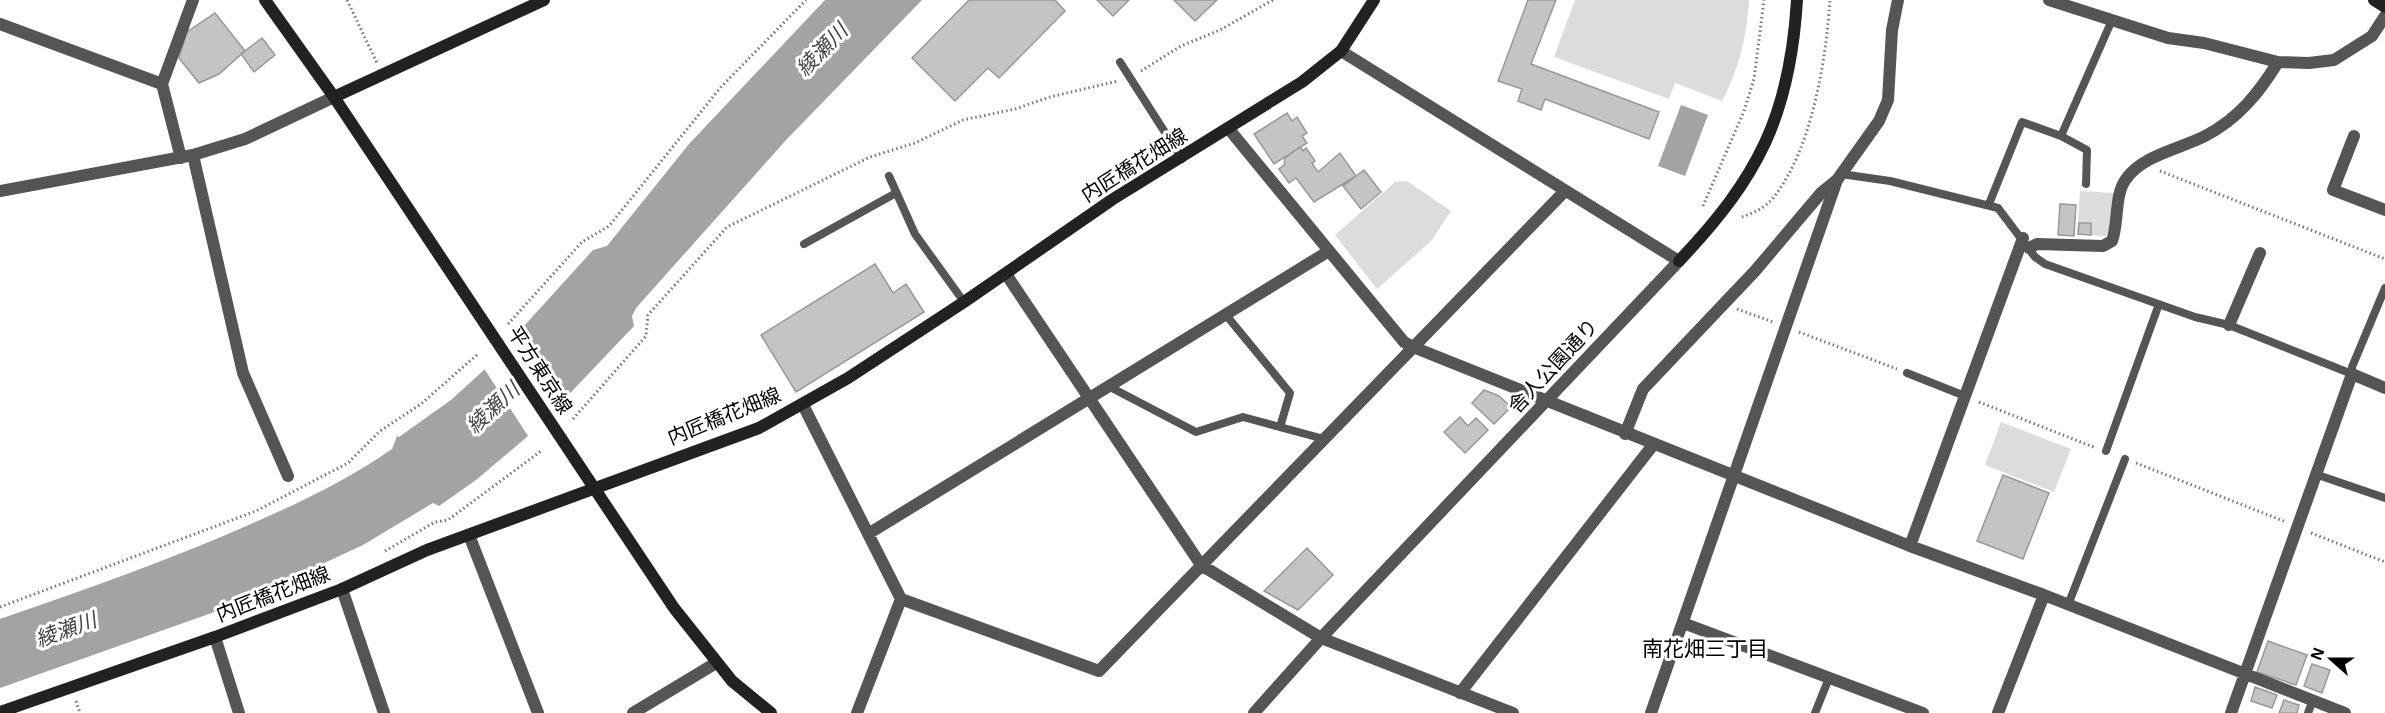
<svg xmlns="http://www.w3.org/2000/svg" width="2385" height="713" viewBox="0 0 2385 713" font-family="Helvetica,'Noto Sans JP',sans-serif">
<rect width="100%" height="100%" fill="#fff"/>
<path fill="#dcdcdc" d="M1575,0h174c-2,36 -10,69 -27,101l-47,-18 -6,16 -115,-42z
M1407,181l44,30 -20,30 -54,48 -42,-54 60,-53z
M2080,191l33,2 -2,33 -5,10 -29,-1z
M2001,422l70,27 -17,43 -69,-27z"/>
<path fill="#a3a3a3" d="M825,0h97l-135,139 -151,169 -4,8 2,10 -99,104 -59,50 -37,26 -6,-3 -70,42 -43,20 -9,9v9l-42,16 -12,-2 -257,91v-69c88,-30 175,-61 260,-99 45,-20 91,-42 132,-71l5,-13 2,1 52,-37 34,-31 108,-119 14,-4 82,-102z
M1681,105l27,10 -23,61 -27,-10z"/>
<path fill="#fff" d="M519,328l49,73 -38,38 -47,-72z"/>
<path fill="#c4c4c4" stroke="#999" stroke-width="1.5" d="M969,0h86l10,11 -66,67 -11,-10 -33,33 -43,-43z
M1097,0h32l-16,16z
M1174,0h43l-22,21z
M1528,0h28l-25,64 128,48 -10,27 -104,-40 -4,11 -23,-9 4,-12 -24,-8z
M215,13l30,38 -26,23 -20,9 -20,-25 8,-26z
M262,38l13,17 -21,17 -13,-18z
M1287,113l5,8 5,-4 10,16 -5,3 5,7 -33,21 -20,-30z
M1300,147l3,4 3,-3 9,13 -3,2 6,9 22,-19 16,23 -42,26 -18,-24 -7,5 -10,-14 5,-4 1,-7z
M1364,170l17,22 -20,17 -18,-23z
M2060,204l16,1 -2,31 -16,-1z
M2079,223h12v12l-13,-1z
M875,264l18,29 13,-9 18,28 -128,80 -35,-57z
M1484,390l15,6 12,11 -17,17 -22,-21z
M1460,417l8,9 8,-8 12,12 -23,23 -21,-21z
M2003,475l46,18 -26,66 -46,-18z
M1307,548l26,27 -35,35 -34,-19z
M2268,641l39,14 -11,30 -39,-13z
M2312,664l18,6 -8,23 -18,-7z
M2255,687l22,8 -5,13 -21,-7z
M2284,700l15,5 -2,8h-18z"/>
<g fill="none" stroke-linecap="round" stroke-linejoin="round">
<path stroke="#777" stroke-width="3" stroke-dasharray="1.5 3" stroke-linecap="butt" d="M347,0l30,63
M1141,71l40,-25 39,-16 53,-30
M2160,171l225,88
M1703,206l41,-95 10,-32 10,-79
M1742,217c11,-4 23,-9 31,-19 39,-48 53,-138 57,-198
M1737,309l36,13
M508,324l74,-82 27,-16 112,-139 85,-87
M1799,332l98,37
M1979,402l117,46
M573,419l73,-83 2,-21 79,-88 143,-70 45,-14 48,-23 52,-11 35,-12 68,-16
M2136,463l150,59
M2311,533l74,29
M385,551l50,-29 13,-2 93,-69
M0,607l256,-96 92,-48 32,-32 41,-27 58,-51
M76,701l4,12"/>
<path stroke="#555" stroke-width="8" d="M1120,62l62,97
M2061,136l26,14 -1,34
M1841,174l49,7 108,27 37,49 10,7 150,53 34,8 123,49v-7l33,-79
M889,176l26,58 49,68
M1989,204l33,-82 39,14 51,-116
M804,244l92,-51
M1226,315l64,78 -10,34
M1907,373l58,23
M1110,387l86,45 47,-15 81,22
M2106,451l53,-147
M2315,474l70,24
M2068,605l57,-146
M1815,713l14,-35
M2308,713l5,-13"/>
<path stroke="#555" stroke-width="12" d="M2049,0l119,38 36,5 74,19 31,1 25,-3 38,-24 13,-20
M0,24l162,60
M1341,51l338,210
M1228,128l176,214 9,5 497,199 134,49 301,118
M2354,136l-21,54 52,20
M193,155l50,218 45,103
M181,158l-19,-74 31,-84
M2029,248l8,-4 66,2 9,-5c7,-19 2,-46 14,-62 17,-24 54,-30 79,-43 33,-17 54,-43 73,-74
M1006,274l195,291 120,73 192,75
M2229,325l31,-72
M803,405l98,194 198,72 466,-480
M1625,434l18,-45 112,-118 66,-78 16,-13 42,-59 9,-21 4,-70 6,-30
M868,534l461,-283
M469,535l69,178
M1910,546l113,-308
M342,589l42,124
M1683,623l240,90
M215,637l24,76
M1460,693l193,-248
M857,713l44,-114
M1998,713l46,-118
M2231,713l121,-339 33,14"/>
<path stroke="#555" stroke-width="12" d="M0,191l193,-36 52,-16 89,-42
M633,713l83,-50
M1254,713l67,-75 358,-377
M1651,713l186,-533"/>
<path stroke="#222" stroke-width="12" d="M265,0l69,97 340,511 58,73 39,32
M2374,0l11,7
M334,97l210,-97
M1679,261c79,-83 111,-145 118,-261
M0,712l215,-75 127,-48 85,-39 332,-122 89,-50 116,-76 149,-103 189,-117 39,-31 33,-51"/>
</g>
<g text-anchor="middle" stroke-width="6" stroke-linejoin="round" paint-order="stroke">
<g font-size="20" fill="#000" stroke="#fff">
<text transform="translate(1134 165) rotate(-32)" y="7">内匠橋花畑線</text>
<text transform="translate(1553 366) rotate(-47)" y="7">舎人公園通り</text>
<text transform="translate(540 370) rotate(57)" y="7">平方東京線</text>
<text transform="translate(724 416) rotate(-22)" y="7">内匠橋花畑線</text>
<text transform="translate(273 594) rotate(-21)" y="7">内匠橋花畑線</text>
</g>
<g font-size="21" font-style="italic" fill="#444" stroke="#fff">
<text transform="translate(822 50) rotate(-46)" y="7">綾瀬川</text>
<text transform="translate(493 408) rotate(-43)" y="7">綾瀬川</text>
<text transform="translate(66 630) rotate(-20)" y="7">綾瀬川</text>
</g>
<g font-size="21" fill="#000" stroke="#fff">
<text x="1705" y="656">南花畑三丁目</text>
</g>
</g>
<g transform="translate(2331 659) rotate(291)" stroke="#ffffff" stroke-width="4.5" paint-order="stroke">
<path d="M0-4.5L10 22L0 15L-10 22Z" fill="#000000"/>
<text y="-9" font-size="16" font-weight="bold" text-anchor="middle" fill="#000000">N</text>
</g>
</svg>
